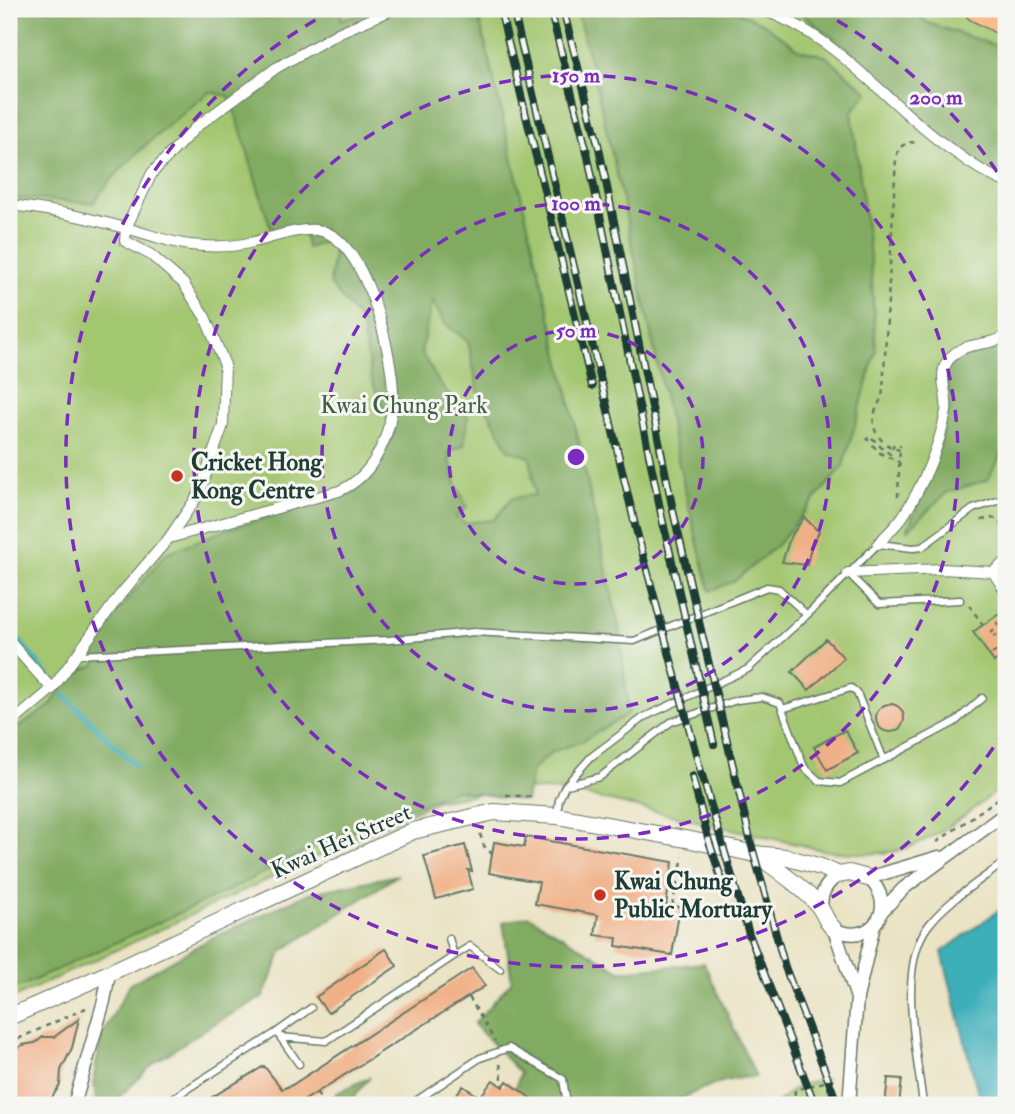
<svg xmlns="http://www.w3.org/2000/svg" width="1015" height="1114" viewBox="0 0 1015 1114" font-family="'IM FELL Double Pica',serif">
<rect width="100%" height="100%" fill="#f6f6f2"/>
<filter id="ink" filterUnits="userSpaceOnUse"><feTurbulence type="fractalNoise" baseFrequency=".0143" numOctaves="2"/><feDisplacementMap in="SourceGraphic" scale="14" xChannelSelector="R" yChannelSelector="G"/><feConvolveMatrix kernelMatrix="1 2 1 2 8 2 1 2 1" color-interpolation-filters="sRGB"/></filter>
<filter id="wash" filterUnits="userSpaceOnUse"><feTurbulence type="fractalNoise" baseFrequency=".00686" numOctaves="4" result="noise"/><feDisplacementMap in="SourceGraphic" scale="28" xChannelSelector="R" yChannelSelector="G"/><feGaussianBlur stdDeviation="1.57" result="paint"/><feColorMatrix in="noise" values="0 0 0 0 0 0 0 0 0 0 0 0 0 0 0 0 0 1.4 0 .05"/><feComposite in="paint" operator="in"/></filter>
<g filter="url(#wash)">
<rect width="100%" height="100%" fill="#eae3c4"/>
<path fill="#a3c670" stroke="#618252" stroke-width="2" d="M9,9h997v775c-30,22 -61,50 -97,63 -25,10 -56,6 -82,4l-260,-60 -58,-2 -71,11 -429,200z
M825,1079l-3,26h-48l24,-19z"/>
<path fill="#82ab62" stroke="#50744b" stroke-width="2" fill-rule="evenodd" d="M9,9h332v10l54,-10h82l91,384 50,230 11,90 -49,29 -28,10 -20,18 -6,31 -70,-11 -128,50 -99,50 -205,95 -15,4v-256l41,-27 23,-34 23,-7 -2,-24 72,-88 59,-23 127,-38 18,-13 24,-46 -22,-52 -11,-59 -31,-38 5,-45 -28,9 -3,-19 -32,2c-16,-44 -26,-91 -43,-135l-20,-4c-41,34 -85,67 -116,111l-84,-5zM432,301l13,23 23,17 11,53 30,56 21,7 5,38 -23,3 -18,22 -30,3 -8,-6 11,-10 -11,-23 -8,-31 16,-8 4,-28 -28,-33 -19,-32z
M576,9l161,2 27,13 36,26 25,6 43,36 -16,20 19,153 5,85 -20,72 -13,44 -66,79 -42,36 -25,10c-51,-192 -81,-390 -134,-582z
M795,9h115l18,14 78,26v132l-42,-23 -116,-109z
M1006,341v78l-3,3 3,25 -19,33 -41,13 -39,38 35,-92 9,-40 -7,-26 16,-19 34,-5z
M398,875l-116,76 -19,46 -53,29 -56,37 -43,42h-15l-2,-29 8,-41 28,-51 82,-46 95,-44z
M529,916l91,55 84,-8 52,114c-30,-1 -60,13 -86,28h-159l9,-32 -46,-49 38,-43 -9,-59z
M370,1077l-23,28h-10l-6,-4 6,-8z"/>
<path fill="#3eafb9" stroke="#2e7676" stroke-width="2" d="M1006,905v200h-25l-39,-153z"/>
<g fill="none" stroke-linecap="round" stroke-linejoin="round">
<path stroke="#3eafb9" stroke-width="5" d="M9,628l44,54
M64,695l71,70"/>
</g>
<g id="blocks">
<path fill="#f0b085" d="M804,517l15,15 -8,15 -4,18 -25,-3 8,-24z
M1006,609v44l-12,9 -21,-30z
M826,639l18,19 -35,32 -17,-18z
M876 718a14 14 0 1 1 28 0a14 14 0 1 1-28 0Z
M845,730l13,23 -31,17 -13,-23z
M526,837l147,25 -7,43 14,2 -8,48 -56,-9 1,-8 -22,-3 3,-20 -63,-11 4,-22 -50,-9 5,-31 30,5z
M465,845l7,26 -4,-1 5,19 -37,10 -12,-43z
M386,949l11,17 -69,47 -12,-16z
M472,968l13,18 -188,119h-98l65,-39 18,23 10,-4z
M79,1019l-7,29 -11,22 -1,15 -13,20h-38v-50l13,-10 13,-2 8,-6h11z
M888,1078l14,1 -3,26h-14z
M493,1080l10,7 4,-6 33,24h-92l15,-19 17,11z"/>
</g>
</g>
<g filter="url(#ink)">
<use href="#blocks" fill-opacity="0" stroke="#676" stroke-width="2"/>
<g fill="none" stroke-linecap="round" stroke-linejoin="round">
<g stroke="#676" stroke-width="9">
<path id="service" d="M848,573l31,31 81,-4
M77,655l312,-15 85,-8 160,9 133,-54 12,2 28,26
M782,709l69,-21 6,5 27,67
M567,785l33,-8 71,-55 66,-22 25,-3 18,6 24,64 15,14 21,2 115,-61 27,-24
M557,814l2,-14 6,-14 26,-29 53,-40 104,-48 59,-54 71,-71 35,4 9,-1 51,-38 33,-11
M454,956l16,-10 30,23
M277,1032l34,-24
M280,1037l19,27
M162,1105l115,-73 3,5 46,4 128,-85 -5,-18
M410,1105l70,-47 29,-10 54,31 3,19 -4,7
M923,1105c-5,-49 -27,-136 5,-179 20,-26 52,-45 78,-65"/>
</g>
<g stroke="#676" stroke-width="12">
<path id="pedestrian" d="M759,9c80,25 132,101 200,146 15,11 30,21 47,27
M9,205c41,4 80,13 120,24 20,5 41,14 61,16 19,2 41,2 59,-2 21,-4 46,-15 68,-13 48,5 76,124 76,165 -1,37 -17,80 -54,96l-170,47
M878,544c8,-9 18,-18 25,-28 20,-30 36,-69 43,-104 3,-20 -12,-39 6,-56 14,-15 37,-9 54,-20
M1006,561l-13,11 13,20
M848,573l94,-4 51,3
M9,641l43,48
M9,725l43,-36 68,-94 49,-57 30,-44 24,-69 2,-60 -20,-48 -22,-34 -32,-28 -26,-14 1,-13 26,-55 44,-46 80,-59 64,-36 54,-23"/>
</g>
<g stroke="#676" stroke-width="15">
<path id="minor" d="M868,878l71,-21
M822,910c-3,-16 4,-27 17,-35
M881,912l23,-24 102,-75
M834,929c38,19 66,-24 34,-51
M834,929l23,69
M74,1105l30,-104 5,-28
M849,1105l8,-107 17,-73"/>
</g>
<g stroke="#676" stroke-width="18">
<path id="tertiary" d="M757,855c16,11 56,40 65,56 4,7 5,12 12,18
M9,1017l100,-44 304,-142 81,-19 63,4 134,24 64,14 30,3 36,10 18,8 10,-2 19,5"/>
</g>
<g stroke="#676" stroke-width="27">
<path id="motorway" d="M977,9l29,15"/>
</g>
<path stroke="#676" stroke-width="2.5" stroke-dasharray="5 5" stroke-linecap="butt" d="M1006,282v3
M894,444l-4,10 -7,-5 -13,-13 -3,3 13,14 19,9
M900,450c-15,-3 -29,-16 -26,-33 1,-9 8,-17 9,-27l13,-232 3,-10 9,-6 11,1
M898,497l2,-52
M981,520l13,-2 12,10
M969,605l14,20
M994,630l-4,3 3,4 9,-6
M1004,655l2,4
M506,795l28,2
M480,834l4,12 8,8
M937,842l69,-49
M672,906l11,-49
M469,997l26,44
M9,1043l77,-35
M500,1064l3,21
M317,1093l6,12
M794,1105l1,-15 40,-11"/>
<use href="#service" stroke="#fff" stroke-width="6"/>
<use href="#pedestrian" stroke="#fff" stroke-width="10"/>
<use href="#minor" stroke="#fff" stroke-width="12"/>
<use href="#tertiary" stroke="#fff" stroke-width="16"/>
<use href="#motorway" stroke="#f9bc8a" stroke-width="24"/>
<g stroke="#1f3d34" stroke-width="8">
<path id="rail" d="M500,9l92,377
M513,9l122,516 64,240 50,169 66,171
M550,9l37,143 75,366 52,226
M563,9l36,139 75,367 77,328 34,124 53,138
M692,776l16,62 17,52"/>
</g>
<use href="#rail" stroke="#f6f6f2" stroke-width="5" stroke-dasharray="16" stroke-linecap="butt"/>
<path stroke="#676" stroke-width="2.5" stroke-dasharray="5 5" stroke-linecap="butt" d="M1006,616l-9,7 9,15
M992,654l14,-10"/>
</g>
</g>
<g fill="none" stroke="#7b2cbf" stroke-width="3.5" stroke-dasharray="12 9">
<circle cx="576" cy="457" r="127"/>
<circle cx="576" cy="457" r="254"/>
<circle cx="576" cy="457" r="382"/>
<path d="M1005 730A509 509 0 1 1 333 10M819 10A509 509 0 0 1 1005 184"/>
</g>
<g fill="#c8321e" stroke="#f6f6f2" stroke-width="2.5">
<circle cx="177" cy="476" r="7"/>
<circle cx="600" cy="895" r="7"/>
</g>
<g text-anchor="middle" stroke-width="6" stroke-linejoin="round" paint-order="stroke">
<g font-size="24" fill="#405f43" stroke="#f6f6f2">
<text x="404" y="413">Kwai Chung Park</text>
</g>
<g font-size="24" font-weight="bold" fill="#1f3d34" stroke="#f6f6f2" text-anchor="start">
<text x="191" y="470">Cricket Hong<tspan x="191" dy="28">Kong Centre</tspan></text>
<text x="614" y="889">Kwai Chung<tspan x="614" dy="28">Public Mortuary</tspan></text>
</g>
<g font-size="24" fill="#1f3d34" stroke="#f6f6f2">
<text transform="translate(341 841) rotate(-24)" y="8">Kwai Hei Street</text>
</g>
</g>
<circle cx="576" cy="457" r="10" fill="#7b2cbf" stroke="#f6f6f2" stroke-width="3.5"/>
<g font-size="21" text-anchor="middle" font-weight="bold" fill="#7b2cbf" stroke="#f6f6f2" stroke-width="6" stroke-linejoin="round" paint-order="stroke">
<text x="576" y="82">150 m</text>
<text x="936" y="104">200 m</text>
<text x="576" y="210">100 m</text>
<text x="576" y="337">50 m</text>
</g>
<rect width="1015" height="1114" fill="none" stroke="#f6f6f2" stroke-width="35"/>
</svg>
